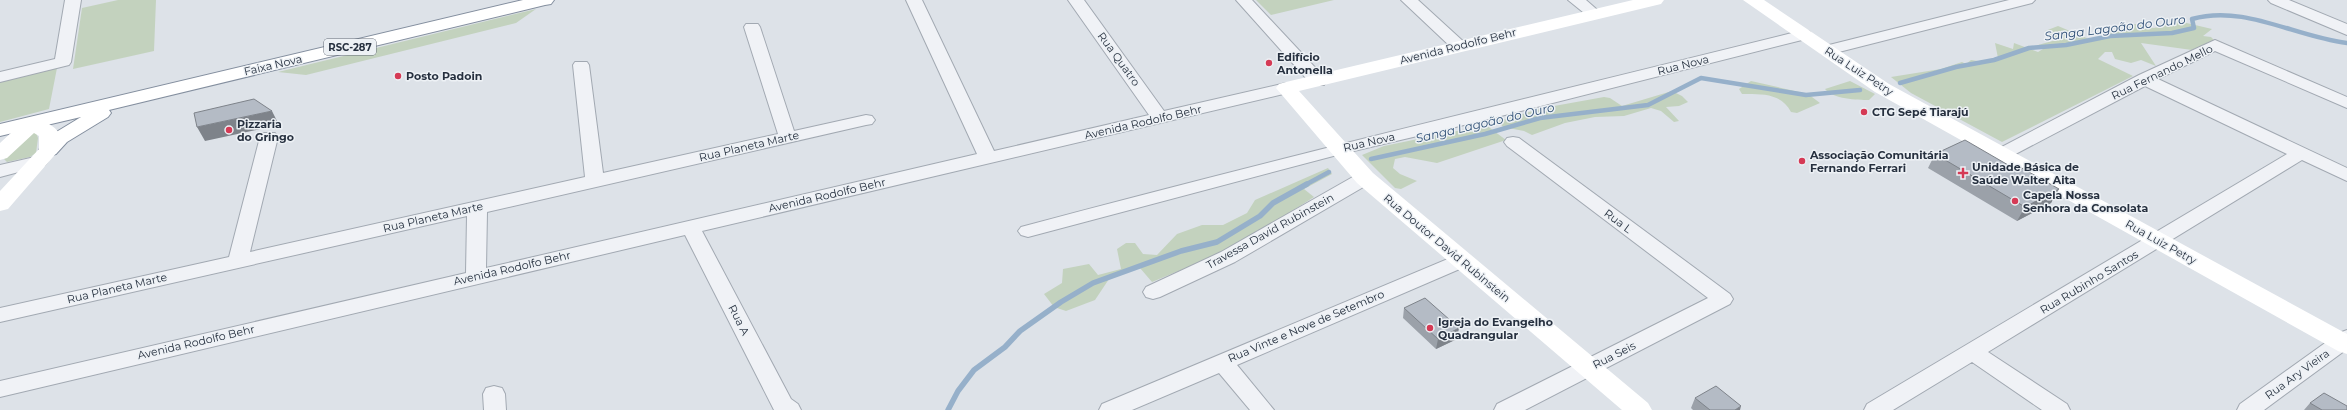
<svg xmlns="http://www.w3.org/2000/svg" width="2347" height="410" viewBox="0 0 2347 410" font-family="Montserrat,sans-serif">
<rect width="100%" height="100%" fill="#dde2e8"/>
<path fill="#c3d2be" d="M118,0h38l-2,51 -81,18 9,-61z
M1256,0h78l-63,15z
M536,9l-20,14 -210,52 -28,-3z
M2178,21l34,8 -9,7 8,1 3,3 -22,10 -51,-7 15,23 -15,-6 -10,3 -16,-4 -3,-7h-7l-7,7 35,17 -131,66 -91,-49 -20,-16 50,-8 21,-7 4,2 5,-4 14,2 13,-4 -3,-15 18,6 1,-6 24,9 5,-3 -5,-4 18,-5 -11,-9 13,-5 31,13 14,-1 2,-6 22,-3 8,-5 19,4z
M57,68l-8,41 -49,13v-40z
M1751,81l57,13 12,9 -23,10 -6,-1c-10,-19 -29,-18 -49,-18l-3,-5z
M1850,81l25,13 -6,6c-12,0 -36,-1 -44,-11z
M1672,91l10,5 6,6 -9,4 -13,1 13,14 -5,1 -13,-11 -10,-3 -27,8 -29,1 -30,6 -33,12 -8,-4 -21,-4 -5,-6 45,-13 61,-11 6,1 12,8z
M1486,125l20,15 -69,23 -32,-6 -10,2 -2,9 7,6 17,7 -16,8 -6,-1 -33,-33 22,-9z
M36,132l2,6 -2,15 -6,4 -23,5 -3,-3 28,-26z
M1328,168l4,6 -28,15 10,8 -78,50 -84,35 -12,-14 -29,8 -16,24 -29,11 -12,-4 -10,-13 18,-11 1,-14 26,-5 9,11 23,-6 -4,-20 9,-6h9l8,11 14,1 20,-21 25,-9h21l24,-12 8,-13z"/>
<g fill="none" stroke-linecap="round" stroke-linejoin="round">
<path stroke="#96b0ca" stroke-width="4.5" d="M1900,83l56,-16 38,-7 35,-12 37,-3 44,-9 62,-3 22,-5 -2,-9c52,-15 103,18 155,24
M1371,159l114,-25 55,-16 108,-13 53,-27 105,17 54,-5
M1305,185l24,-13"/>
<path stroke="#96b0ca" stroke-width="5.5" d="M948,410l10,-19 16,-21 31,-23 15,-16 41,-29 32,-19 88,-32 36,-9 43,-26 13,-13 34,-19"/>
<g stroke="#a2a9b2" stroke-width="2">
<path id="street" d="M65,0h16l-10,62 -2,3 -69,17v-10l55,-13z
M906,0h16l72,151 155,-36 -81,-115h16l80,111 122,-28 6,1 2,4 -2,4 -590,139 89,168 7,5 3,6h-27l-89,-175 -685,162v-16l466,-108 1,-57 -467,106v-14l229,-51 31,-120 3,-4h12l3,4 -28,115 335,-75 -12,-112 2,-3h12l2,3 14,108 175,-39 -34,-107 2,-3h12l2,3 34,104 72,-16 6,1 3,4 -3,4 -6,1 -379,87 -1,56 491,-114z
M1236,0h16l72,77 2,4 -2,4h-12z
M1401,0h17l47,43 2,3 -2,3h-12z
M1568,0h18l16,14 -3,3h-10z
M2009,0h26l-3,3 -205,52 -6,-2 -2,-3 2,-3z
M2268,0h21l58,24v11l-76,-32z
M1804,30l6,2 2,3 -2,3 -329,83 -140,33 -313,83 -7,-2 -3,-4 3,-4c260,-70 522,-132 783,-197z
M2215,40l132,57v11l-132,-57 -57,28 189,89v13l-45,-21 -314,192 79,52 3,6h-28l-70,-48 -79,48h-29l3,-6 420,-250 -142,-68 -137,72h-12l-3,-4 3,-4 143,-75z
M1513,137l6,1 211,156 3,5 -3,5 -205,106h-31l3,-6 211,-106 -201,-152 -3,-4 3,-4z
M39,156l6,1 3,4 -3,4 -45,12v-12z
M1365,172l7,2 2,4 -2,4 -137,80 -75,35 -7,2 -7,-2 -3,-5 3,-5 75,-35 137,-78z
M1462,253l7,2 3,5 -3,5 -232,100 37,45h-24l-31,-37 -87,37h-33l3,-6z
M2347,330v19l-83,61h-27l3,-6 99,-71z
M494,386l8,2 3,6 1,16h-22l-1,-16 3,-6z"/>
</g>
<g stroke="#848f9f" stroke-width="2">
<path id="highway" d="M523,0h31l-3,4 -6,1 -436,105 2,3 -3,4 -41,25 -11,12 -7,2 -7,-2 -3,-4 14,-16 28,-17 -81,19v-12z"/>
</g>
<use href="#street" fill="#f0f2f6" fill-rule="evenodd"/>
<path fill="#fff" fill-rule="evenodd" d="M1633,0h31l-3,4 -362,87 74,82 275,230 4,7h-30l-265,-227 -81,-95 3,-4 7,-2z
M1743,0h21l125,84 458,250v20l-9,-3 -463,-259z
M33,117c7,2 24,9 26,17 2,4 0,11 0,16l-51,59 -8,2v-20l39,-42v-13l-5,-3 -27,25 -7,2v-17l26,-24z"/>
<use href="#highway" fill="#fff" fill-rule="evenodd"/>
</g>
<path fill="#9ba1a9" d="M1935,154l80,15 44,20 -8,14 -34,18 -89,-53z
M1404,308l53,31 -21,10 -33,-31z
M1695,398l45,12h-47l-2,-2z
M2310,403l37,7h-43z"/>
<path fill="#7e838a" d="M272,111l7,14 -74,16 -8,-14z
M2059,189l-8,14 -34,18 8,-14z
M1459,328l-2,11 -21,10 2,-10z
M1741,406l-1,4h-5z"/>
<path fill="#b4bbc5" stroke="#7e838a" d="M254,99l18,12 -75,16 -3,-14z
M1965,140l50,29 5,-2 39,22 -34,18 -90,-53z
M1425,298l34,30 -21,11 -34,-31z
M1716,386l25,20 -6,4h-25l-15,-12z
M2324,393l23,13v4h-25l-12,-7z"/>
<g fill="#d53a55" stroke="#edf1f5" stroke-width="1.5">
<circle cx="1269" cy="63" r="4"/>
<circle cx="398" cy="76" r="4"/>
<circle cx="1864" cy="112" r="4"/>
<circle cx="229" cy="130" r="4"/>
<circle cx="1802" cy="161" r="4"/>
<path d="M1961 167h4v4h4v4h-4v4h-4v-4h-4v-4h4z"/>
<circle cx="2015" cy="201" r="4"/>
<circle cx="1430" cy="328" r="4"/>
</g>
<g text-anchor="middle" stroke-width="3" stroke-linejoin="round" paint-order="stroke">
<rect fill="#edf1f5" stroke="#626a76" stroke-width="1" x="324" y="39" width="52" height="16" rx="3"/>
<g font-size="10" font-weight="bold" fill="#26303f">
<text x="350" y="51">RSC-287</text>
</g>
<g font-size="11" fill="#26303f" stroke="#edf1f5">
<text transform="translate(1458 46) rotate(-14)" y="4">Avenida Rodolfo Behr</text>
<text transform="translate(1119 59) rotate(54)" y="4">Rua Quatro</text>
<text transform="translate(273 65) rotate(-13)" y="4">Faixa Nova</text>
<text transform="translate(1683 65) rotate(-14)" y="4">Rua Nova</text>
<text transform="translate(1859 71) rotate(33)" y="4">Rua Luiz Petry</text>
<text transform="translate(2162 72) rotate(-26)" y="4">Rua Fernando Mello</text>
<text transform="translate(1143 122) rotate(-13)" y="4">Avenida Rodolfo Behr</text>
<text transform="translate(1369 142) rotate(-13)" y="4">Rua Nova</text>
<text transform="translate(749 146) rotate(-13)" y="4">Rua Planeta Marte</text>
<text transform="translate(827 195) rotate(-13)" y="4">Avenida Rodolfo Behr</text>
<text transform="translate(433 217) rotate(-13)" y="4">Rua Planeta Marte</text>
<text transform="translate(1618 221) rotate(37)" y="4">Rua L</text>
<text transform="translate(1270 231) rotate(-29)" y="4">Travessa David Rubinstein</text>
<text transform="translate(2161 242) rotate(29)" y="4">Rua Luiz Petry</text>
<text transform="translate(1447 248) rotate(40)" y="4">Rua Doutor David Rubinstein</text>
<text transform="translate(512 268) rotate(-13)" y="4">Avenida Rodolfo Behr</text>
<text transform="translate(2089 282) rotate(-31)" y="4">Rua Rubinho Santos</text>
<text transform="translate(117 288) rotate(-13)" y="4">Rua Planeta Marte</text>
<text transform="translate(739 320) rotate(63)" y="4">Rua A</text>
<text transform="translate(1306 326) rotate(-23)" y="4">Rua Vinte e Nove de Setembro</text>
<text transform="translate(196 342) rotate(-13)" y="4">Avenida Rodolfo Behr</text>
<text transform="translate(1614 355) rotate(-27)" y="4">Rua Seis</text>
<text transform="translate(2297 374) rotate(-36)" y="4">Rua Ary Vieira</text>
</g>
<g font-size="11" font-weight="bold" fill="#26303f" stroke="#edf1f5" text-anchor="start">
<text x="1277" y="61">Edifício<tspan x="1277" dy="13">Antonella</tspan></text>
<text x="406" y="80">Posto Padoin</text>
<text x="1872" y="116">CTG Sepé Tiarajú</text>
<text x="237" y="128">Pizzaria<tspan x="237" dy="13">do Gringo</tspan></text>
<text x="1810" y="159">Associação Comunitária<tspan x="1810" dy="13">Fernando Ferrari</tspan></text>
<text x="1972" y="171">Unidade Básica de<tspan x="1972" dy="13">Saúde Walter Aita</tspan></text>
<text x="2023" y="199">Capela Nossa<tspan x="2023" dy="13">Senhora da Consolata</tspan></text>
<text x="1438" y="326">Igreja do Evangelho<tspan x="1438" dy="13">Quadrangular</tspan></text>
</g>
<g font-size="12" font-style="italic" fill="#2e4f75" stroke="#edf1f5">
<text transform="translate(2115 28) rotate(-7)" y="4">Sanga Lagoão do Ouro</text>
<text transform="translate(1485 123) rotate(-13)" y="4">Sanga Lagoão do Ouro</text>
</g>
</g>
</svg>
